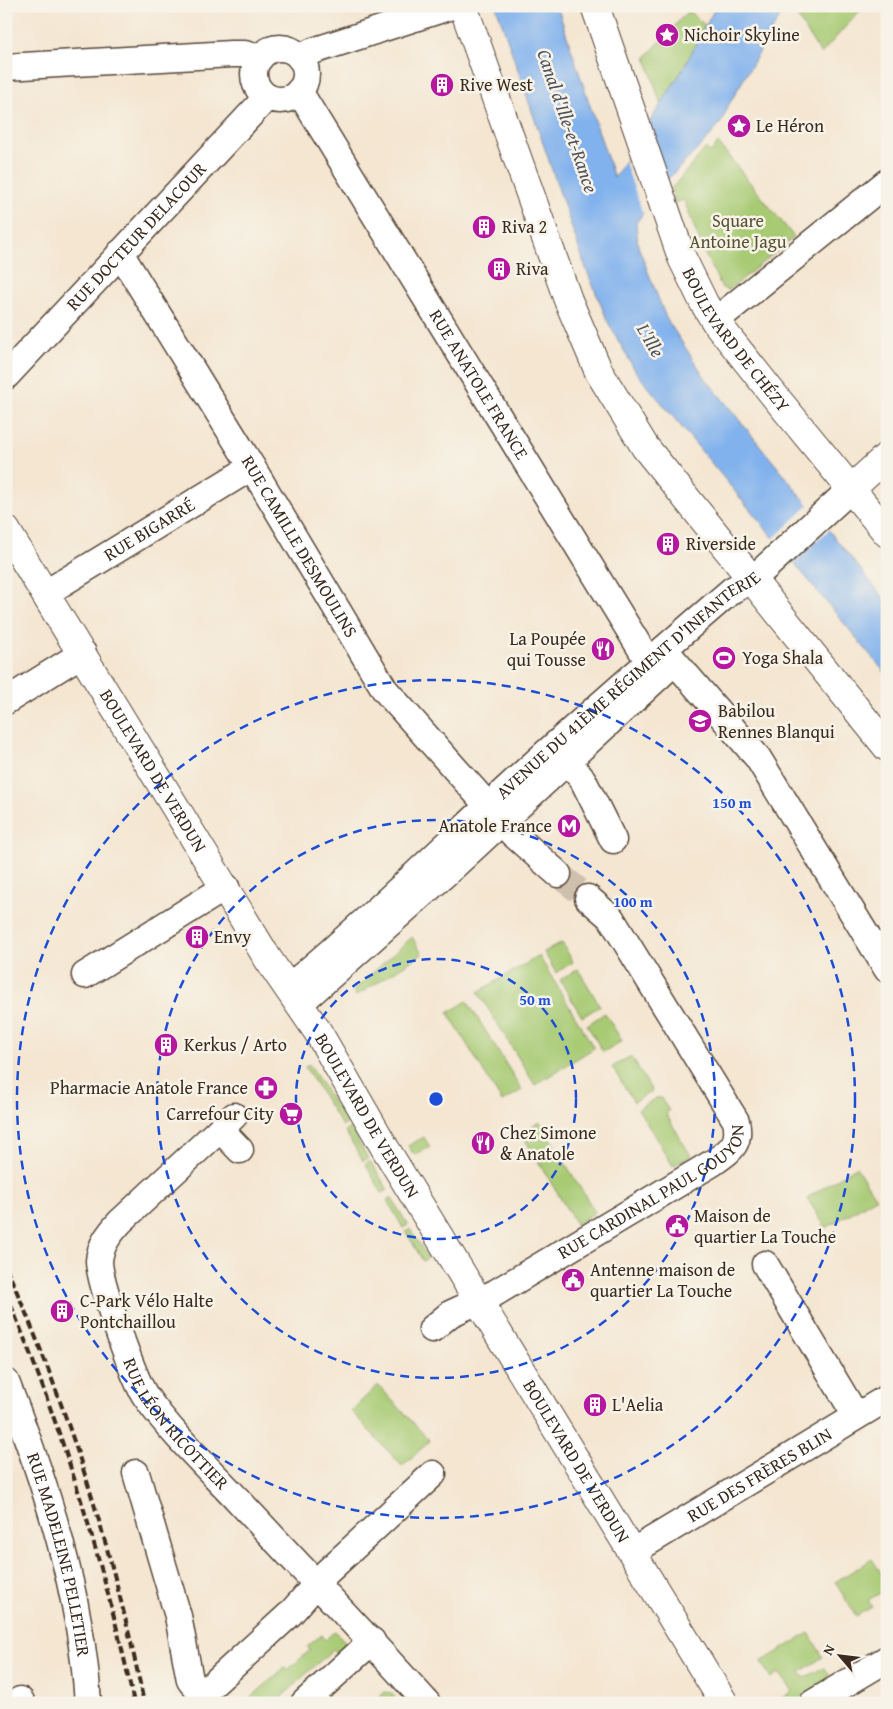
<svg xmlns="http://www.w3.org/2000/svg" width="893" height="1709" viewBox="0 0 893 1709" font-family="'Gentium Book Plus',serif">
<rect width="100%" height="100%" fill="#f7f3e8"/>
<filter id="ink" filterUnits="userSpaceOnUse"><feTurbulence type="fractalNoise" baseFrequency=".02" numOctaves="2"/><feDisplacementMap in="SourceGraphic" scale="10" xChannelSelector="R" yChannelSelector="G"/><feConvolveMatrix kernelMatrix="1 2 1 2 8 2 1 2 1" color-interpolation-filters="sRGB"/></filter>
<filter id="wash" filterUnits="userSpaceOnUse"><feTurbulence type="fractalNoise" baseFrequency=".0096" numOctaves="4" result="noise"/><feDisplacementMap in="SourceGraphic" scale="20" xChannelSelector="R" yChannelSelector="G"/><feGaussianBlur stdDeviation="1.12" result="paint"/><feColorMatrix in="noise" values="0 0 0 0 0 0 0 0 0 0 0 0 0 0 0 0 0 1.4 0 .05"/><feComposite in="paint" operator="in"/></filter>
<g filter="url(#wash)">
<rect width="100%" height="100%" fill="#f4e6d1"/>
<path fill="#a7ca73" stroke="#717a48" d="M778,6h86l-43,48 -30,-47 -10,8z
M688,11l17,14 -8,20 -36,60 -15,-48z
M718,143l76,94 -65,53 -7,-2 -19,-38 -19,-50 -9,3 -4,-14 35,-41 5,5z
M412,937l10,17 -66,42 -3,-5z
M562,943l11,19 -17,11 -12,-21z
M539,956l55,92 -59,37 -57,-93z
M578,969l22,37 -18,11 -22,-37z
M467,1001l55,89 -20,12 -54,-89z
M605,1013l17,28 -19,11 -16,-27z
M631,1056l21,35 -18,11 -22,-35z
M309,1064l38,60 -5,2 -37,-59z
M656,1098h5l8,13 -3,3 25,42 -18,10 -35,-57z
M540,1122l55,90 -19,12 -55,-91z
M350,1128l18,30 -5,3 -18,-30z
M424,1137l6,10 -16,8 -6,-9z
M370,1161l18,29 -6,3 -17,-29z
M856,1167l20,31 -50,30 -19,-30z
M391,1197l17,28 -5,3 -16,-28z
M410,1229l18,29 -5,3 -17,-29z
M378,1385l52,56 -28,25 -51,-55z
M872,1559l15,23v7l-19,11 4,7 -16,9 -21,-34z
M335,1631l14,15 -4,16 -12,-13 -58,54h-30l40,-36 3,3 22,-20 -3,-3 14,-12 4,5z
M809,1633l14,24 -23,15 4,6 20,-10 5,5 -2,9 -36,21h-12l-1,-2 15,-10 -14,-18 -8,5 -10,-16z
M385,1692l7,1 3,4 -7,6h-16z"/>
<path fill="#82b2ed" stroke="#5e6e86" d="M496,6h61l57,172 68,-107 34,-65h62l3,9 -53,91 -6,15 -16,20 -38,38 -32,44 2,23 28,72 40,61 181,223v73l-251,-303 -28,-50 -23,-56z"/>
<path fill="#f4e6d1" d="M640,138l19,55 -16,21 -18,-52z
M810,504l20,25 -38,35 -20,-24z"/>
</g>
<g filter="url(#ink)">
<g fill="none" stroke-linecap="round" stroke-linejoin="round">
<path stroke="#cfc0ad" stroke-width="26" stroke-dasharray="26 13" stroke-linecap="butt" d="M558,874l30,24"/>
<g stroke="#574639" stroke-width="29">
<g id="minor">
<circle cx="280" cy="74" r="26"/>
<path d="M300,58l13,-7 139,-45"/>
<path d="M6,67l225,-13h14l15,4"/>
<path id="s1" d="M299,91l359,586"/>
<path id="s2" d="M120,253l132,214 133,223 128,144 45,40"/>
<path d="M715,321l172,-139"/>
<path id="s3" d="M6,376l261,-279"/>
<path id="s4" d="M46,593l206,-126"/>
<path d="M664,649l94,109 129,211"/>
<path d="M6,701l77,-48"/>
<path d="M568,762l15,18 30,60"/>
<path d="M85,975l141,-88"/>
<path id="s5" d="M288,988c79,-66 152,-138 227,-207 71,-65 144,-128 217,-191l20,-10 100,-92"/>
<path d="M299,1004l155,-138 216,-200"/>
<path id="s6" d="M234,1116l-114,106c-10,11 -20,23 -21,39 0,20 35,119 47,136 25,36 62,71 93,104 62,67 126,133 188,202"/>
<path d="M220,1129l20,21"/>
<path d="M765,1264l91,152"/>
<path id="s7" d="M432,1329l18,-15 45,-21 219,-131c17,-12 27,-18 22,-41l-125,-203 -23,-20"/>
<path id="s8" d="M6,1382c40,102 75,210 82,321"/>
<path d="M136,1473l42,143 12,64c5,8 10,10 20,7l80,-73 37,-42 106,-98"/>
<path id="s9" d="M632,1552l255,-154"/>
<path d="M16,1703l4,-3 2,3"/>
<path d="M304,1703l68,-62"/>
<path d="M813,1703l74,-44"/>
</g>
</g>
<g stroke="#574639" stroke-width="30">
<g id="major">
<path d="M463,6l105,294 31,72 46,75 242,300"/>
<path id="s10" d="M595,6l87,252 22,45 11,18 62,78 110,134"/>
<path d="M852,488l35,-32"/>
<path id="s11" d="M6,530l262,429 50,73 67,116 339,555"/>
</g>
</g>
<use href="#minor" stroke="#fff" stroke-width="26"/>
<use href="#major" stroke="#fff" stroke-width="28"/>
<path stroke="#3b2a1e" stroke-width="4" stroke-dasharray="8 4" stroke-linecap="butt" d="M6,1267c62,139 108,287 138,436
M6,1293c55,133 98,269 128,410"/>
</g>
</g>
<g fill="none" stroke="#1d4ed8" stroke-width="2.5" stroke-dasharray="9 6">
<circle cx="436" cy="1099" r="140"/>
<circle cx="436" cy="1099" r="279"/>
<circle cx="436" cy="1099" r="419"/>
</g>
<defs>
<g id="sight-disc" transform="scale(1.25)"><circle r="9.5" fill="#b5179e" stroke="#f7f3e8"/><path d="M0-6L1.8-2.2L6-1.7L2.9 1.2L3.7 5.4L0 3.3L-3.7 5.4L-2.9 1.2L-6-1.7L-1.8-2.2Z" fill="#fff"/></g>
<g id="building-disc" transform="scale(1.25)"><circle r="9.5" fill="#b5179e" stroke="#f7f3e8"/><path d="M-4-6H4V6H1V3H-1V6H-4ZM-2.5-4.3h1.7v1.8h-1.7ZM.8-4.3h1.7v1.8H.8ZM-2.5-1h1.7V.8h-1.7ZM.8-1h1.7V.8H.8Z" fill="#fff"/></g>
<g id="restaurant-disc" transform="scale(1.25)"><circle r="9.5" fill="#b5179e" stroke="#f7f3e8"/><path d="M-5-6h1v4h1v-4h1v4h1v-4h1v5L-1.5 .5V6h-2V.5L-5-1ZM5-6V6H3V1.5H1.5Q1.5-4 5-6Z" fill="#fff"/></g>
<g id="stadium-disc" transform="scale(1.25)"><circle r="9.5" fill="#b5179e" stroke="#f7f3e8"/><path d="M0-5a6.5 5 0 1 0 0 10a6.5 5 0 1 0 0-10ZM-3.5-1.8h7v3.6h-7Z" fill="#fff"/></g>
<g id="school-disc" transform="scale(1.25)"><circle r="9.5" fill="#b5179e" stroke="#f7f3e8"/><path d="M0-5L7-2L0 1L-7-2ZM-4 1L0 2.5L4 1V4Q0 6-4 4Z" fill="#fff"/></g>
<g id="metro-disc" transform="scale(1.25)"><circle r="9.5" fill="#b5179e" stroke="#f7f3e8"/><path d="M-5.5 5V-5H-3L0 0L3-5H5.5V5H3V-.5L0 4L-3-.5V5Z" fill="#fff"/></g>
<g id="pharmacy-disc" transform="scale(1.25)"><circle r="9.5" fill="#b5179e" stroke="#f7f3e8"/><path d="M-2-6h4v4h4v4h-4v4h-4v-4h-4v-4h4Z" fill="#fff"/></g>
<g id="supermarket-disc" transform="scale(1.25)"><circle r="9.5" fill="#b5179e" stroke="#f7f3e8"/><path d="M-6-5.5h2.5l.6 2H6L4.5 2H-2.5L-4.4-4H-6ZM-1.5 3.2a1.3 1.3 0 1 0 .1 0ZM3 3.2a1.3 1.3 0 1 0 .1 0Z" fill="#fff"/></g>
<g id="civic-disc" transform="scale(1.25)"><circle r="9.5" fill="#b5179e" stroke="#f7f3e8"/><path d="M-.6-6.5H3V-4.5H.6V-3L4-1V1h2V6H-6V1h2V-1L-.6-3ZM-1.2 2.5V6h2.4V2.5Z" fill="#fff"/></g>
</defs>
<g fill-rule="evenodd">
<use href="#sight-disc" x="667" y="35"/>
<use href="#building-disc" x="442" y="85"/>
<use href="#sight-disc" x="739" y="126"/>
<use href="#building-disc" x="484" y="227"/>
<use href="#building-disc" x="499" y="269"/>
<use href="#building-disc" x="668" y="544"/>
<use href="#restaurant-disc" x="603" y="649"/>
<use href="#stadium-disc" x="724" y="658"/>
<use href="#school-disc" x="700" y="721"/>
<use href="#metro-disc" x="569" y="826"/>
<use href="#building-disc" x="197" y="937"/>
<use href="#building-disc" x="166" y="1045"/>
<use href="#pharmacy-disc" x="266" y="1088"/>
<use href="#supermarket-disc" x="291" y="1114"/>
<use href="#restaurant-disc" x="483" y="1143"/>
<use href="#civic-disc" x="677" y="1226"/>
<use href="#civic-disc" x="573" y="1280"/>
<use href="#building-disc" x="62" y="1311"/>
<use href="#building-disc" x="595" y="1405"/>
</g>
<g text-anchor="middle" stroke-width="5" stroke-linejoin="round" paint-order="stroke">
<g font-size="18" fill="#3b2a1e" stroke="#f7f3e8" text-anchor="start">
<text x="684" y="41">Nichoir Skyline</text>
<text x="460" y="91">Rive West</text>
<text x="756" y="132">Le Héron</text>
<text x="502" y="233">Riva 2</text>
<text x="516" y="275">Riva</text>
<text x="686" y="550">Riverside</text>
<text x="586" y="645" text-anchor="end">La Poupée<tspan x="586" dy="21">qui Tousse</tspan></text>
<text x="742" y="664">Yoga Shala</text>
<text x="718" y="717">Babilou<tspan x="718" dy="21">Rennes Blanqui</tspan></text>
<text x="552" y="832" text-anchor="end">Anatole France</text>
<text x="214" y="943">Envy</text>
<text x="184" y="1051">Kerkus / Arto</text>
<text x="248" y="1094" text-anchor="end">Pharmacie Anatole France</text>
<text x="274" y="1120" text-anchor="end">Carrefour City</text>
<text x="500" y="1139">Chez Simone<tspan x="500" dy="21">&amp; Anatole</tspan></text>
<text x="694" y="1222">Maison de<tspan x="694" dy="21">quartier La Touche</tspan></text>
<text x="590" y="1276">Antenne maison de<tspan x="590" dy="21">quartier La Touche</tspan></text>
<text x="80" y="1307">C-Park Vélo Halte<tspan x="80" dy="21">Pontchaillou</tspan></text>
<text x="612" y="1411">L'Aelia</text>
</g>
<g font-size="18" fill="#565233" stroke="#f7f3e8">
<text x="738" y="227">Square<tspan x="738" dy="21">Antoine Jagu</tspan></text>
</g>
<g font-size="18" fill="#3b2a1e" stroke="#f7f3e8">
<text dy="6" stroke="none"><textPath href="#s3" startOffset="191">RUE DOCTEUR DELACOUR</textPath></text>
<text dy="6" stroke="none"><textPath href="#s10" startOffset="365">BOULEVARD DE CHÉZY</textPath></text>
<text dy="6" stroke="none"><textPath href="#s1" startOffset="344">RUE ANATOLE FRANCE</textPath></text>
<text dy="6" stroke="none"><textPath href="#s4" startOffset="121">RUE BIGARRÉ</textPath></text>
<text dy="6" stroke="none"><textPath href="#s2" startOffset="344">RUE CAMILLE DESMOULINS</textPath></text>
<text dy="6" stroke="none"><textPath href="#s5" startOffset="456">AVENUE DU 41ÈME RÉGIMENT D'INFANTERIE</textPath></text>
<text dy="6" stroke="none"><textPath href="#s11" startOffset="282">BOULEVARD DE VERDUN</textPath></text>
<text dy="6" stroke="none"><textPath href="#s11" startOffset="688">BOULEVARD DE VERDUN</textPath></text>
<text dy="6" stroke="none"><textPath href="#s7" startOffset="262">RUE CARDINAL PAUL GOUYON</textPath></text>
<text dy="6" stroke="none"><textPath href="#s6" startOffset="384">RUE LÉON RICOTTIER</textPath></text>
<text dy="6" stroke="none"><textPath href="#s11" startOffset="1092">BOULEVARD DE VERDUN</textPath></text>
<text dy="6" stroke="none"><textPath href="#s9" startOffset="149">RUE DES FRÈRES BLIN</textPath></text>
<text dy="6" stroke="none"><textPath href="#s8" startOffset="181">RUE MADELEINE PELLETIER</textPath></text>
</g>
<g font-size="19" font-style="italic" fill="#50535c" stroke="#f7f3e8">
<text transform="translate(568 121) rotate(71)" y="7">Canal d'Ille-et-Rance</text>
<text transform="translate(651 340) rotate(60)" y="7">L'Ille</text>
</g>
</g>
<circle cx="436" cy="1099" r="8" fill="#1d4ed8" stroke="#f7f3e8" stroke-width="2.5"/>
<g font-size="15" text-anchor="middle" font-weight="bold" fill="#1d4ed8" stroke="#f7f3e8" stroke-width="5" stroke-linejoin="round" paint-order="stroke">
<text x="732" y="808">150 m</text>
<text x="633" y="907">100 m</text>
<text x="535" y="1005">50 m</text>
</g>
<rect width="893" height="1709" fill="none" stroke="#f7f3e8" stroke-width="25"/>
<g transform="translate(840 1656) rotate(298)" stroke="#f7f3e8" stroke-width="4" paint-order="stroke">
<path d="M0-4L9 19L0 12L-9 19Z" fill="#3b2a1e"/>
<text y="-8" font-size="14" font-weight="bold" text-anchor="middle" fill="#3b2a1e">N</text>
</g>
</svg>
